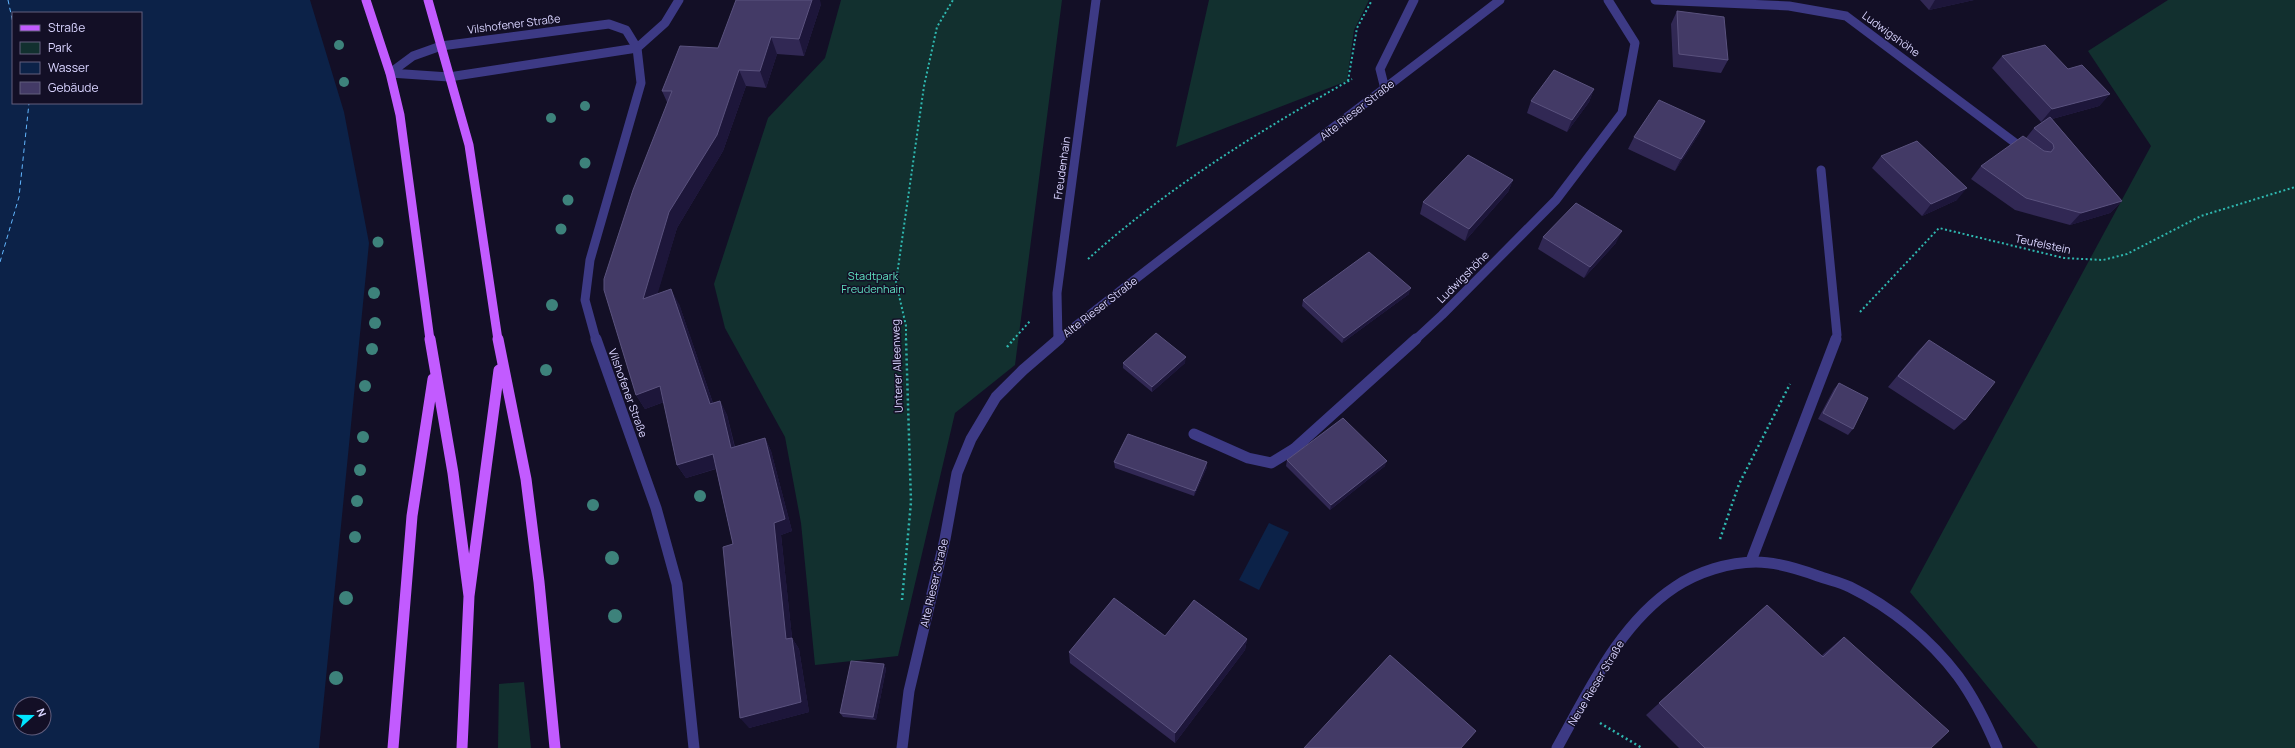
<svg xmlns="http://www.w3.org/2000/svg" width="2295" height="748" viewBox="0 0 2295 748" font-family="Manrope,sans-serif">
<rect width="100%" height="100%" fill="#130f26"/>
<path fill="#12302f" d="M841,0h221l-47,365 -60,48 -57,243 -83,9 -14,-142 -16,-86 -60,-109 -11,-44 54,-166 57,-60z
M1209,0h160l-15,30 -7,51 -171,66z
M2168,0h127v748h-257l-128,-156 241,-446 -63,-95z
M524,682l7,66h-33l1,-64z"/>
<path fill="#0c2248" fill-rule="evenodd" d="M0,0h310l34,112 25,131 -50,505h-319zM13,13h128v90h-128zM20,704h24v24h-24z
M1269,523l20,9 -30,58 -20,-10z"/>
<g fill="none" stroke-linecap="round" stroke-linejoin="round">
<path stroke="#62b6ff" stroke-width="1" stroke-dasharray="4.5 3.5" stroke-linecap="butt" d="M8,0l5,23
M0,262l19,-65 10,-94"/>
<path stroke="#2fb8b0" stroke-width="2" stroke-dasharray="2 2.5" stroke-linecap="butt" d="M1348,81l9,-53 15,-28
M1088,259c79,-71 171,-128 264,-180
M1860,312l79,-84 125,30 39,2 24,-6 74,-38 94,-29
M906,340v-14l-10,-44 28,-196 13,-59 16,-27
M1013,340l18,-20"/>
<path stroke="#2fb8b0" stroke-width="2.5" stroke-dasharray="2 3" stroke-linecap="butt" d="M1007,347l7,-8
M1720,539l19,-55 51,-100
M902,600l9,-98 -5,-163
M1600,723l42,25"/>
<path stroke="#3d3a85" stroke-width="9" d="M1655,0l134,6 57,10 180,135
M390,73l23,-17 28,-10 168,-22 17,6 11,18 4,35 -51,177 -5,40 11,40
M390,73l59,4 188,-29 28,-25 14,-23
M1385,89l-5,-20 34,-69
M1821,170l16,165 -2,5
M1058,340l-1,-47 39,-293
M1058,340c145,-116 295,-226 442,-340
M1415,340l27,-25 114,-115 66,-87 13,-70 -27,-43"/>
<path stroke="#3d3a85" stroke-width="11" d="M596,339l60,169 21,76 17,164
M1194,434l54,24 23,5 23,-14 122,-110
M1751,561l85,-222
M902,748l7,-57 36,-152 12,-66 14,-34 25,-42 27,-27 36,-31
M1557,748c32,-57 62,-124 118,-161 22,-15 54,-25 81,-25 21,0 43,7 62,14 11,4 22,6 32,11 41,20 80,52 108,89 16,22 28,46 39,72"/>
<path stroke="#c25bff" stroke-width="9" d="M366,0l24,73 10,42 30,225
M428,0l41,145 29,195"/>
<path stroke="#c25bff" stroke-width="11" d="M430,339l23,134 16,123
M498,339l28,140 13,103 16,166
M393,748l19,-232 21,-137
M462,748l7,-152 30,-226"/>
</g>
<g fill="#3d827b">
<circle cx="339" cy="45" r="5"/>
<circle cx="344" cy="82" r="5"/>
<circle cx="585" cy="106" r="5"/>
<circle cx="551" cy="118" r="5"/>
<circle cx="585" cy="163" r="5.5"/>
<circle cx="568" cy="200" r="5.5"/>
<circle cx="561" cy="229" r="5.5"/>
<circle cx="378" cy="242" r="5.5"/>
<circle cx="374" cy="293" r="6"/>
<circle cx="552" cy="305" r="6"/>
<circle cx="375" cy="323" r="6"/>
<circle cx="372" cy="349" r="6"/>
<circle cx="546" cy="370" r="6"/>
<circle cx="365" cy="386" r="6"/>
<circle cx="363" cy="437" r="6"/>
<circle cx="360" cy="470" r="6"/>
<circle cx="700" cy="496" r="6"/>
<circle cx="357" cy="501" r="6"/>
<circle cx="593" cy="505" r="6"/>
<circle cx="355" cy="537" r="6"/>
<circle cx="612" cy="558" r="7"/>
<circle cx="346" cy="598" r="7"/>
<circle cx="615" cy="616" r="7"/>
<circle cx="336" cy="678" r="7"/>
</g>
<path fill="#312854" d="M1920,0h54l-45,10z
M821,4l-17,52 -27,-2 -11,34 -20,-2 -23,65 -46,77 -20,66 22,10 34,99 7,-2 7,14 8,32 30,-9 6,13 21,80 -11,4 11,103 7,11 10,63 -60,16 -16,-184 -17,-75 -30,9 -9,-13 -13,-63 -19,7 -9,-14 31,-293 -5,-11z
M1677,11l51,49 -7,13 -48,-6 -2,-43z
M2002,56l66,13 42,25 -11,12 -47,13 70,82 -12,12 -40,12 -55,-15 -44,-31 10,-13 45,-28 8,-10 10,-7 -3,1 -49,-54z
M1594,89l-5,13 -22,30 -40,-19 4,-12z
M1705,121l-6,13 -24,37 -47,-22 6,-12z
M1881,156l76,44 -35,16 -50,-48z
M1513,180l-5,12 -43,49 -45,-27 3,-12z
M1543,237l73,6 -32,35 -46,-29z
M1409,294l-67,49 -40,-37 1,-6z
M1929,340l36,80 -11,10 -66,-43 30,-36z
M1123,363h62l-33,29 -29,-24z
M1839,383l14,46 -5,6 -30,-16 16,-30z
M1287,460l98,6 -55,44 -44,-44z
M1114,462l93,5 -13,29 -79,-28z
M1767,605l54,51 6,-5 17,-14 87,111h-252l-33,-33z
M1165,636l82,3 -2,11 -70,93 -105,-80 -1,-11z
M884,664l2,5 -10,51 -33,-3 -3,-4z"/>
<path fill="#1d163a" d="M812,0h8l1,4 -17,52 -5,-17z
M1935,0h39l-45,10z
M771,37l6,17 -11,34 -6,-17z
M739,70l7,16 -23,65 -46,77 -25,85 -9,-14 26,-87z
M1594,89l-5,13 -22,30 5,-12z
M2110,94l-11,12 -58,16 11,-13z
M1705,121l-6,13 -24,37 6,-12z
M1513,180l-5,12 -43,49 4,-12z
M1967,188l-10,12 -35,16 9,-12z
M2122,201l-12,12 -40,12 11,-12z
M1622,231l-6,12 -32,35 6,-11z
M1411,288l-2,6 -67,49 2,-5z
M671,289l8,15 39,114 -8,-14z
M1186,357l-1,6 -33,29v-5z
M660,386l9,14 -24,9 -9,-14z
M720,401l7,14 11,47 -7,-14z
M765,438l6,13 21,80 -11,4 11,103 7,11 10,63 -60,16 -9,-10 46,-79z
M713,454l8,13 -35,11 -9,-13z
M1387,461l-2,5 -55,44 1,-5z
M1207,462v5l-13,29 1,-5z
M1247,639l-2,11 -70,93v-10z
M884,664l2,5 -10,51 -3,-3z
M1476,731l-14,17h-1z"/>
<path fill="#433a66" stroke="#5a527e" d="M736,0h76l-13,39 -28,-2 -11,34 -21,-1 -22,65 -48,77 -26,87 28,-10 39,115 10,-3 11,47 34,-10 20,81 -11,4 12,116 6,-1 9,64 -61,16 -17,-171 10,-3 -20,-90 -36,11 -17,-79 -24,9 -32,-105v-11l29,-89 39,-99h-10l18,-45 38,2z
M1677,11l47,6 4,43 -49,-6z
M2045,45l23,24 14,-4 28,29 -58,15 -50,-53z
M1554,70l40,19 -22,31 -41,-19z
M1659,100l46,21 -24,38 -47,-22z
M2050,117l72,84 -41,12 -55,-15 -45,-32 42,-30 21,15 7,1 3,-4 -1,-4 -19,-16z
M1917,141l50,47 -36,16 -50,-48z
M1468,155l45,25 -44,49 -46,-27z
M1576,203l46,28 -32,36 -47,-30z
M1369,252l42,36 -67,50 -41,-38z
M1156,333l30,24 -34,30 -29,-24z
M1929,340l66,42 -30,38 -67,-44z
M1839,383l29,15 -15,31 -30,-16z
M1343,418l44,43 -56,44 -44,-45z
M1128,434l79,28 -12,29 -81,-29z
M1114,598l51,38 29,-36 53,39 -72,94 -106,-81z
M1767,605l56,52 21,-20 105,94 -18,17h-226l-46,-45z
M1390,655l86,76 -15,17h-157z
M851,661l33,3 -11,53 -33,-4z"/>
<g text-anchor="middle" stroke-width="3" stroke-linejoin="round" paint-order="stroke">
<g font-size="11" fill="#d9d4ff" stroke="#130f26">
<text transform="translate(514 24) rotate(-7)" y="4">Vilshofener Straße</text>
<text transform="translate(1891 34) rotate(36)" y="4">Ludwigshöhe</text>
<text transform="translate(1357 110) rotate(-38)" y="4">Alte Rieser Straße</text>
<text transform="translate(1062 168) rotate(-82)" y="4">Freudenhain</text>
<text transform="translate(2043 244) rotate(12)" y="4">Teufelstein</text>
<text transform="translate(1463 277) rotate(-45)" y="4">Ludwigshöhe</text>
<text transform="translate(1100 307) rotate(-38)" y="4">Alte Rieser Straße</text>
<text transform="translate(897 366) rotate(-92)" y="4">Unterer Alleenweg</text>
<text transform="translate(628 393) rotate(70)" y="4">Vilshofener Straße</text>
<text transform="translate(934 583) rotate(-77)" y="4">Alte Rieser Straße</text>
<text transform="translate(1596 683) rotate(-59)" y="4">Neue Rieser Straße</text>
</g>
<g font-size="11" fill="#5fe0c0" stroke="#130f26">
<text x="873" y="280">Stadtpark<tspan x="873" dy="13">Freudenhain</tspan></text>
</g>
</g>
<rect x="12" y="12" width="130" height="92" fill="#130f26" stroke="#625e7d"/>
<rect x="20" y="25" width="20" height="6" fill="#c25bff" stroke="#625e7d"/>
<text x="48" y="32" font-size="12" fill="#d9d4ff">Straße</text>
<rect x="20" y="42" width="20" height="12" fill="#12302f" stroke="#625e7d"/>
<text x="48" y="52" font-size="12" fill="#d9d4ff">Park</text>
<rect x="20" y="62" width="20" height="12" fill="#0c2248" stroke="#625e7d"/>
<text x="48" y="72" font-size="12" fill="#d9d4ff">Wasser</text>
<rect x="20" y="82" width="20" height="12" fill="#433a66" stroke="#625e7d"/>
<text x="48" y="92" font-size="12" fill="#d9d4ff">Gebäude</text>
<g transform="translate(32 716) rotate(69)"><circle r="19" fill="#130f26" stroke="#625e7d"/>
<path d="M0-3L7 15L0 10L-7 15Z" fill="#00e5ff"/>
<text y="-6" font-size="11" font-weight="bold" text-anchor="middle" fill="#d9d4ff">N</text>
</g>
</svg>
